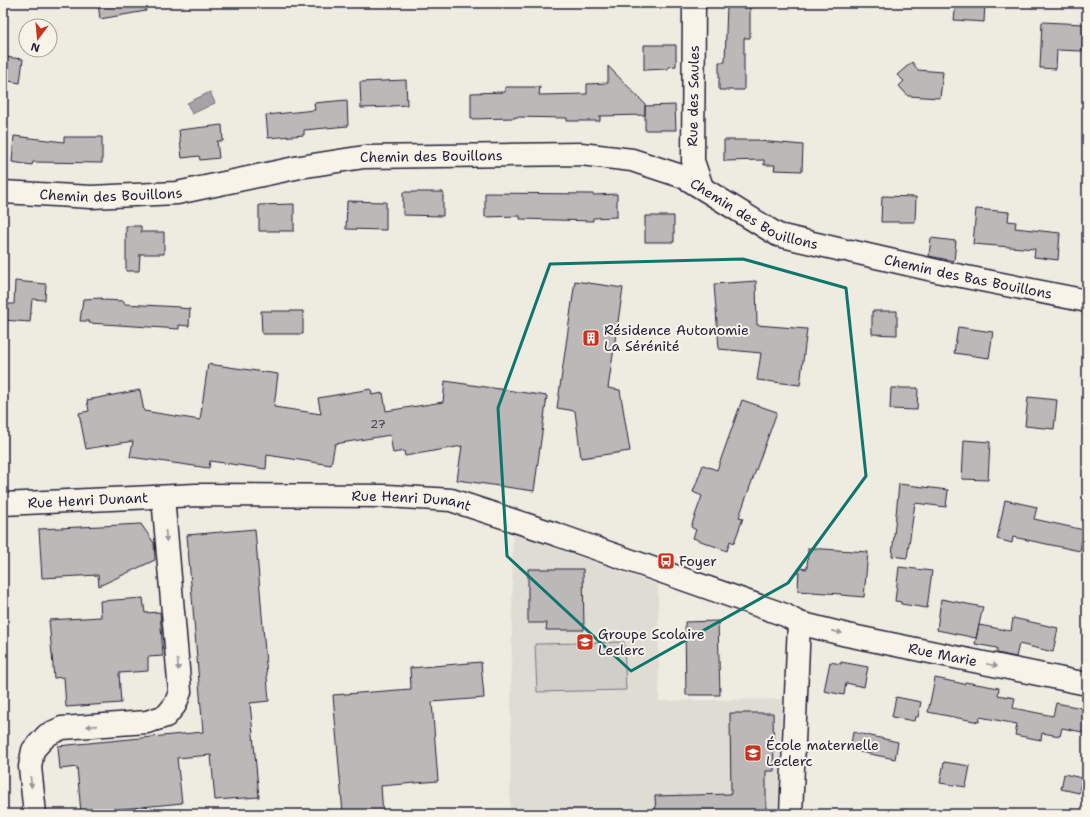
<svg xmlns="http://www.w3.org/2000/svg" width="1090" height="817" viewBox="0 0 1090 817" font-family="'Shantell Sans',sans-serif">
<rect width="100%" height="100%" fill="#eeebe1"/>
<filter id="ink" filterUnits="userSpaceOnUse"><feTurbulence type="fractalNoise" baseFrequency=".025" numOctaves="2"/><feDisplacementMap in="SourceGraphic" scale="8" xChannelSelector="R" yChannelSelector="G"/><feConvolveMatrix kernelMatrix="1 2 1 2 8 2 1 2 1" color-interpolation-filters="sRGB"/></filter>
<g filter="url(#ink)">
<path fill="#dfdcd4" d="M513,533l145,52 1,116 123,-2 -4,115h-268z"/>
<path fill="#d1cdc9" stroke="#7a7882" d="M624,642l2,48 -89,2 -2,-48z"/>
<path fill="#a6a3a6" stroke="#716f7b" d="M210,92l5,11 -23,11 -5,-11z"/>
<path fill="#bbb8b7" stroke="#22223b" d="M98,3h47l1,8 -46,8z
M956,3h29l-1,19 -30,-2z
M727,4l23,1v33h-6v52h-25v-28h6z
M1042,22l42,2 -2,27 -25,-1 -1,19 -16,-1z
M644,45h32v21l-8,1v2l-24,1z
M4,57l19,2 -3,24 -17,-3z
M912,62l6,8 25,2 -3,26 -32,-2 -9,-10 5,-5 -7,-6z
M608,66l37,38v11l-45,1v5h-33v-3l-52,-1v1l-44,1v-26l34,-1v-5h35l-1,8 48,-1v-10l21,-1z
M406,80l1,25 -16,1v1l-30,1 -1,-26z
M347,100l1,26 -44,4v5l-36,3 -2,-23 49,-5 -1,-7z
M675,105l1,25h-31v-24z
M222,125l1,16h-6l2,17 -19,2 -1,-4 -17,2 -3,-28z
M14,136l50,6v-5h38v26l-69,-1 -1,3 -20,-3z
M724,140h35v1l44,4 -1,26 -28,-1 1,-5h-11v-5l-40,1z
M403,192h40v24l-40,-1z
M485,193l108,1v1l24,-1v23l-24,1v3l-73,-2v-3l-35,1z
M882,196l34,1 -1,25h-34z
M347,201l39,1v28l-40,-1z
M294,204v27h-35v-26z
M976,209l33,3 -1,9 8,1 -1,6 45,5 -2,27 -24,-3 1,-8 -62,-5z
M645,216h29v26h-29z
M126,226h15v6h23v22h-24l-1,17h-13z
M931,238l25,3 -2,20 -25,-5z
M15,281l31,3 -1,16 -13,-1 -2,23 -27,-2 1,-16h10z
M575,281l48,7 -15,100 12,2 10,61 -49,7 -6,-47 -18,-3z
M756,281l1,44 50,4 -7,56 -43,-5 4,-27 -42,-4 -5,-65z
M102,298v2l22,1v3l56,3v1l10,1 -1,17 -10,-1v4l-90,-6v-2h-9l3,-22z
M261,311h42v23h-41z
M872,311h25v24l-25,-1z
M958,327l35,5 -4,26 -35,-5z
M208,364l70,10 -4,33 47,7 -3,-16 53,-9 1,6 11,-2 3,18 57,-9 2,-21 102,15 -13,95 -77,-11 5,-34 -57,10 -1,-5 -11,2 -3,-18 -55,9 -4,21 -64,-10 -1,14 -56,-8 -1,7 -79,-11 3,-16 -47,8 -7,-36 10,-2 -2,-11 53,-10 4,21 56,9z
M891,388h27l-1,22 -27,-1z
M1028,397l29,3 -3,29 -29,-3z
M742,400l35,12 -38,105 4,1 -9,25 -4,-2 -3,10 -34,-13 3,-8 -5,-3 11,-31 -9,-4 10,-27 14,5z
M964,440l26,2 -2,38 -26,-1z
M899,484l49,6 -2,17 -31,-4 -8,55 -15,-2z
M1005,500l32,7 -3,12 50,11 -4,21 -67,-14 -1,6 -15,-4z
M141,524l13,19 1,17 -56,26 -1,-11 -56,3 -3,-49z
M255,529l14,172 -19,2 9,94 -44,3 -4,-45 -34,3 5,45 -101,10 -4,-46 -17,2 -2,-23 145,-14 -16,-197z
M808,548l60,4 -4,45 -23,-2v-1l-43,-3 1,-23 8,1z
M899,567l33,4 -5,37 -26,-4v-2l-6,-1z
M528,569h55l1,61h-38l1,-7h-19z
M143,598l2,15 15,-1 3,44 -15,1v14l-29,2 2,30 -55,4 -2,-30 -10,1 -5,-58 52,-3 -1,-16z
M941,599l42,8 -7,31 -39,-8z
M1013,618l45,10 -5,24 -34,-8 -3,13 -19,-4v-5l-22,-4 4,-19 32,6z
M718,621l2,74h-34l-1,-73z
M481,662l3,36 -52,4 6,79 -57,5 2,28h-40l-10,-119 78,-6 -1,-21z
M830,662l11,2v-2l27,5 -4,20 -18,-4 -2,12 -20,-4z
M935,678l29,6 1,-2 34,6 -1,7 17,3 -2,10 40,8 3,-13 31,6v24l-25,-5 -2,8 -18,-3 -1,7 -26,-5 2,-11 -37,-7 -1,5 -51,-10z
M896,697l25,5 -3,15h-3l-1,4 -22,-4z
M730,713h43l1,58h-8v43h-110l-1,-18 76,-2z
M853,732l45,10 -3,17 -45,-9z
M944,762l26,4 -4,21 -26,-4z
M1064,774l18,4 -3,15 -18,-4z"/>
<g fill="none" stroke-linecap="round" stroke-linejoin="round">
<g stroke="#22223b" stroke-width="25">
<g id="street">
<path d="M694,3l-1,158 9,26"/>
<path id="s1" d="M3,192l88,5 86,-4 123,-26 64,-10 217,-3 51,6 52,17 94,58 64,15"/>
<path id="s2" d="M850,251l96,22 141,28"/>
<path id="s3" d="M3,504l193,-9 191,1 64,4 104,34 230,81 14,8 48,12 240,49"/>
<path d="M35,814l-5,-47 3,-17 14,-15 15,-7 85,-6 19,-6 9,-11 5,-13 -17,-195"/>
<path d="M791,814l8,-191"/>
</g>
</g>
<use href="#street" stroke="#f7f3e8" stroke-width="22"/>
</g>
<defs><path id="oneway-solid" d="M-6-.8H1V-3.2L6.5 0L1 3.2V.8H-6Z"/></defs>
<g fill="#97959a">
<use href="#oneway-solid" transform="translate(166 536) rotate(85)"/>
<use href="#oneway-solid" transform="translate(837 632) rotate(13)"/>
<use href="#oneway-solid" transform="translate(178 665) rotate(85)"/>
<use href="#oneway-solid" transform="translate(992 665) rotate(12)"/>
<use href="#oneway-solid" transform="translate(92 726) rotate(176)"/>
<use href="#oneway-solid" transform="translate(31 782) rotate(84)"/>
</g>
</g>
<path fill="none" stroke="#0f766e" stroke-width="3" stroke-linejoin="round" d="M743,259l103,29 20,188 -78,107 -157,88 -124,-115 -9,-148 52,-144z"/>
<defs>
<g id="building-square" transform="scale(0.9)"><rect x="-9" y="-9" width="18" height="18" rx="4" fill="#c8321e" stroke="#f7f3e8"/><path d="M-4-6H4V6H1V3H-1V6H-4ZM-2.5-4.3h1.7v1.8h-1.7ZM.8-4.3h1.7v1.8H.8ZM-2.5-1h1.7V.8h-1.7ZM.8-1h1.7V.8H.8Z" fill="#fff"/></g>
<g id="bus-square" transform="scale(0.9)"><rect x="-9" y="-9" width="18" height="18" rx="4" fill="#c8321e" stroke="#f7f3e8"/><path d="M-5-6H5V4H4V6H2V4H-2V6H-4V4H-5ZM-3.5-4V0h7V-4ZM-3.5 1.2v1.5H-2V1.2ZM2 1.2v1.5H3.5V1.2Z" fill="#fff"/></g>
<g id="school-square" transform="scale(0.9)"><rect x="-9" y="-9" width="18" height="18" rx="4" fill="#c8321e" stroke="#f7f3e8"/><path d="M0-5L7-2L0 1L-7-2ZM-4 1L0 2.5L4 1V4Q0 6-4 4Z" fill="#fff"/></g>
</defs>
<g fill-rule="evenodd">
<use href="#building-square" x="591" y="338"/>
<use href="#bus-square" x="666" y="561"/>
<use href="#school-square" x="585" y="642"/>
<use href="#school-square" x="753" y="753"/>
</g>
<g text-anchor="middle" stroke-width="4" stroke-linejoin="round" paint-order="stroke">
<g font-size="12" fill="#48485a">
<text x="378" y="428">27</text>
</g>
<g font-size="14" fill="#22223b" stroke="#f7f3e8">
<text transform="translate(693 96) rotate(-89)" y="5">Rue des Saules</text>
<text dy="5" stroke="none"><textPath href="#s1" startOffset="432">Chemin des Bouillons</textPath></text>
<text dy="5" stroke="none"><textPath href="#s1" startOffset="108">Chemin des Bouillons</textPath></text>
<text dy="5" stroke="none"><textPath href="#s1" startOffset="768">Chemin des Bouillons</textPath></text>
<text dy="5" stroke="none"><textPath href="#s2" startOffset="121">Chemin des Bas Bouillons</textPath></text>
<text dy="5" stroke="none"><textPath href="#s3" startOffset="85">Rue Henri Dunant</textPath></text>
<text dy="5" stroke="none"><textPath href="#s3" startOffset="409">Rue Henri Dunant</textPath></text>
<text dy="5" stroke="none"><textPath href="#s3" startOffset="965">Rue Marie</textPath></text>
</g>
<g font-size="14" fill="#22223b" stroke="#f7f3e8" text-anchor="start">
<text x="604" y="335">Résidence Autonomie<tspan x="604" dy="16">La Sérénité</tspan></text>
<text x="679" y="566">Foyer</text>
<text x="598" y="639">Groupe Scolaire<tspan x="598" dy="16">Leclerc</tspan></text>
<text x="766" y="750">École maternelle<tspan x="766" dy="16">Leclerc</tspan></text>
</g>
</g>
<rect width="1090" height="817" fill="none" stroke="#f7f3e8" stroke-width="16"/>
<rect x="8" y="8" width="1074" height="801" fill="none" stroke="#22223b" stroke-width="1.5" filter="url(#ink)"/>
<g transform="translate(38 38) rotate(196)"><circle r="19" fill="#f7f3e8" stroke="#a29fa3"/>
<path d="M0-3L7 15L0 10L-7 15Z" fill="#c8321e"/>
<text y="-6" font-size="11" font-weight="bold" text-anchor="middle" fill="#22223b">N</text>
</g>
</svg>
